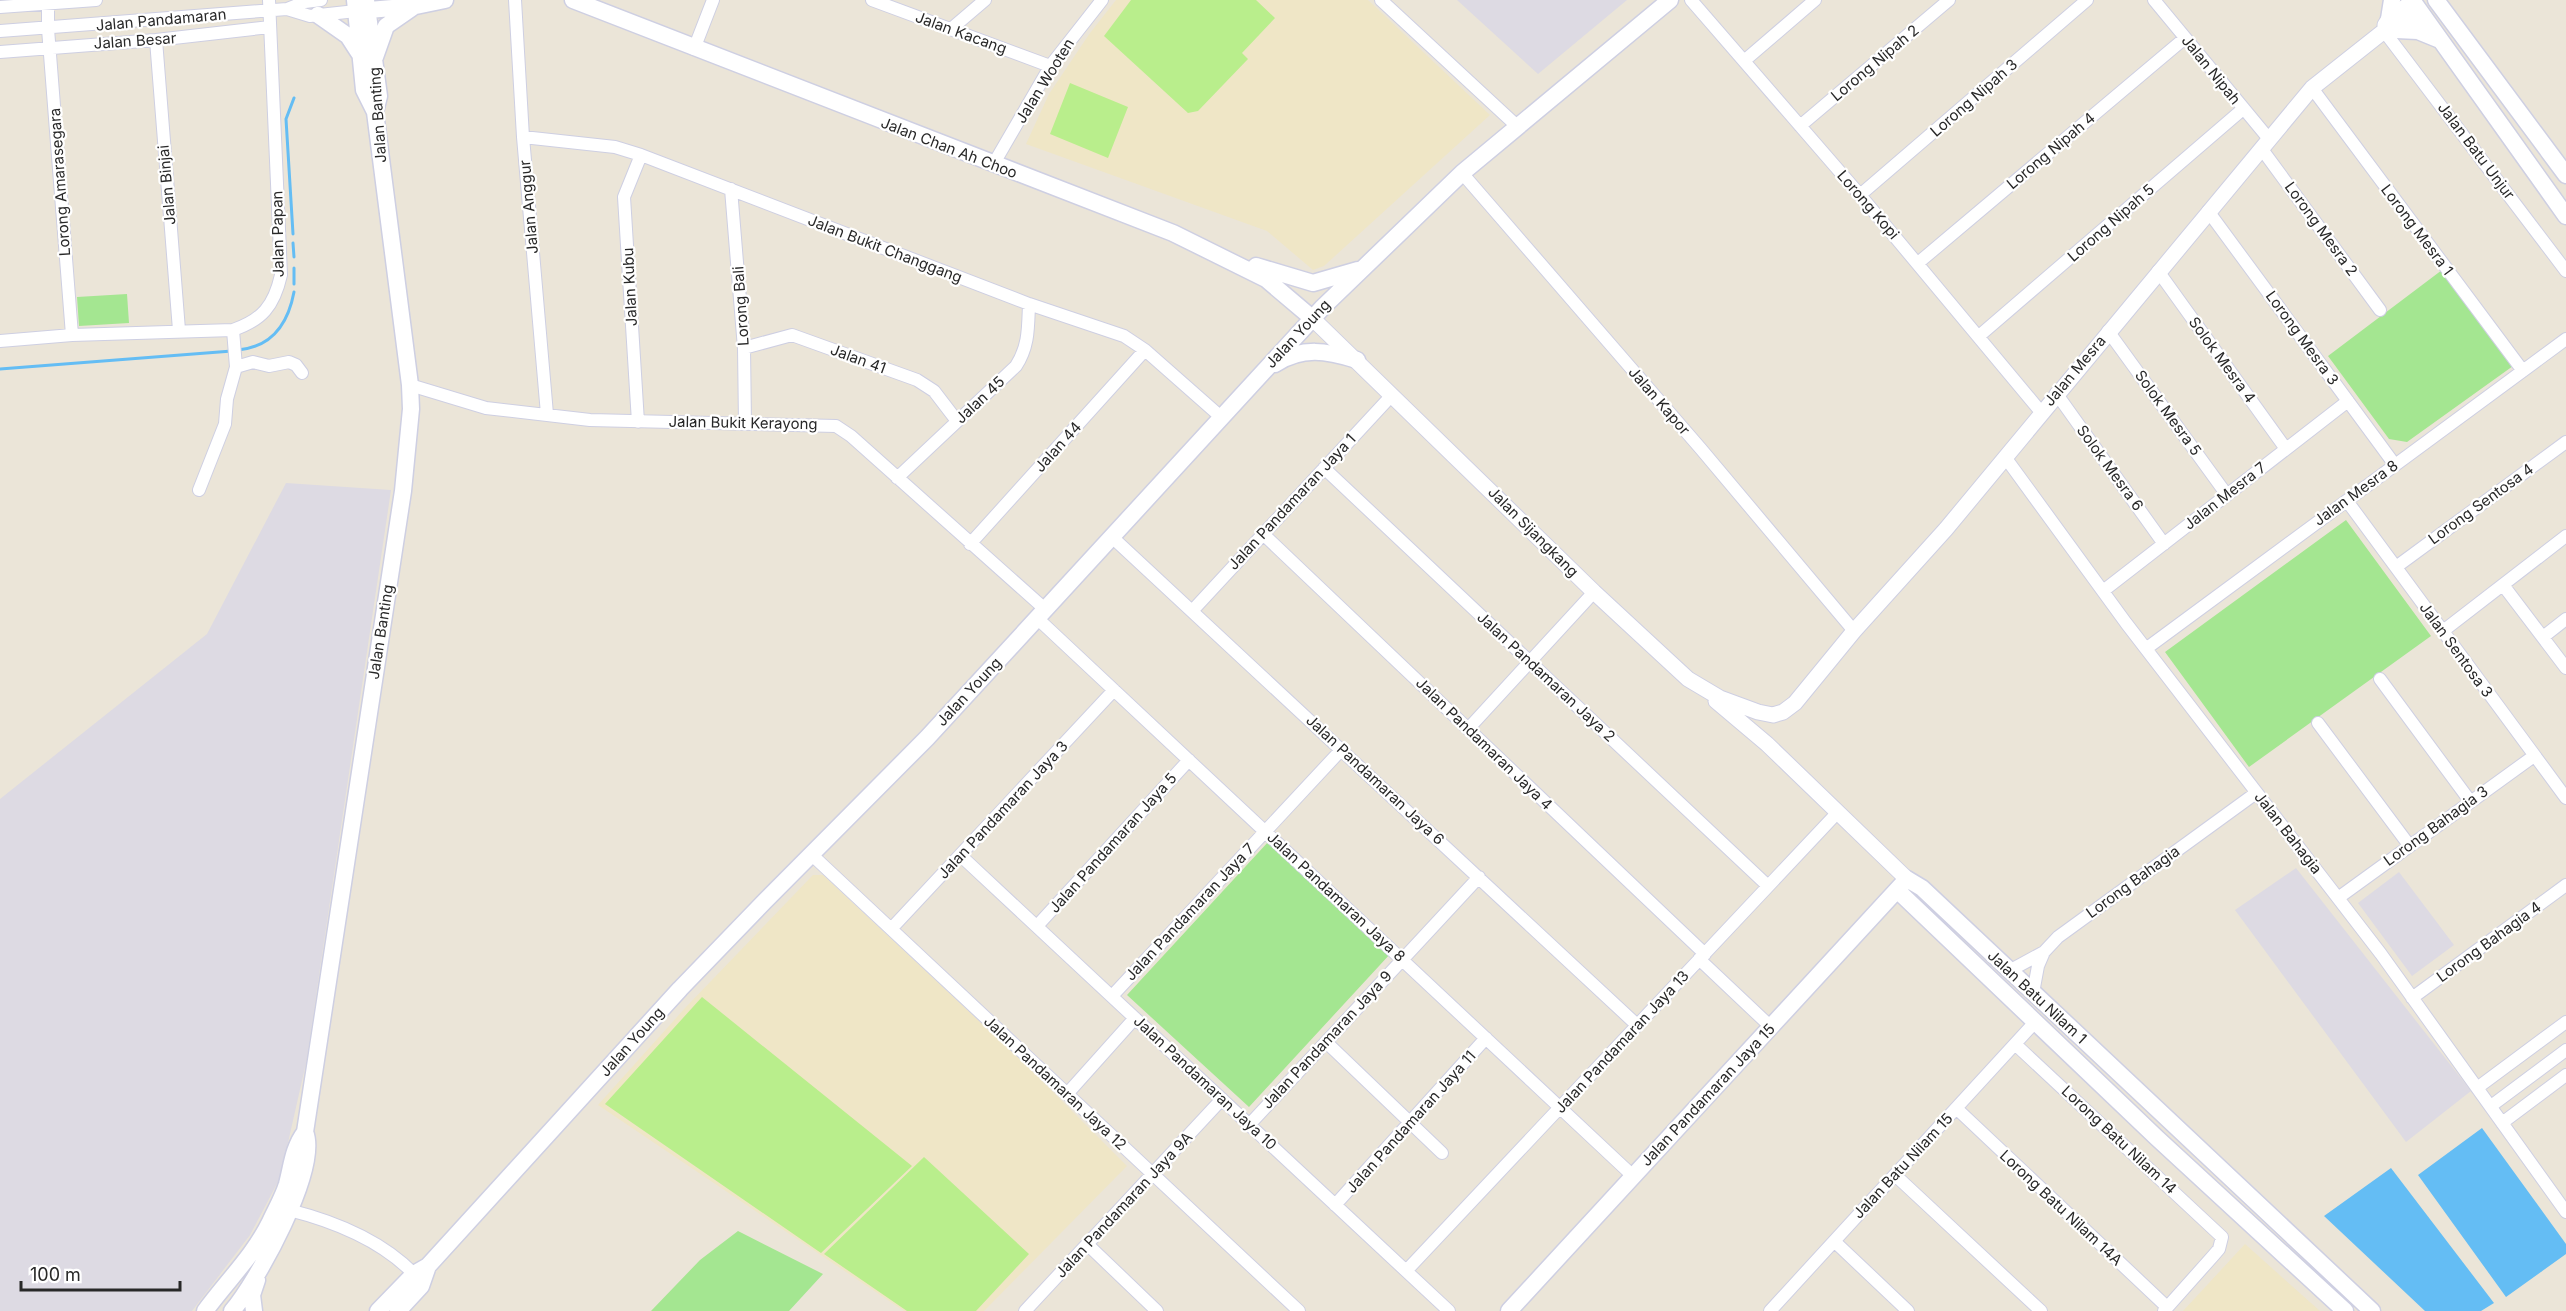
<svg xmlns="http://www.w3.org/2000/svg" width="2566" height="1311" viewBox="0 0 2566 1311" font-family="Inter,sans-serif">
<rect width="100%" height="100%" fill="#ebe5d8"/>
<path fill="#dddae3" d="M1457,0h170l-89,74z
M286,483l105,7 -85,573 -26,115 -30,57 -58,76h-192v-512l207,-165z
M2296,868l175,223 -65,51 -171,-232z
M2399,872l55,73 -42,31 -54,-73z"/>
<path fill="#efe6c6" d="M1116,0h252l122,115 -166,151 -11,4 -46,-39 -241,-87 23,-50 41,-61z
M813,875h10l199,186 105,105 -143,145h-80l-306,-206 88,-98z
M2245,1244l75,67h-137z"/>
<path fill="#a4e691" d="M2442,270l71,96 -106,76 -18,-3 -61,-83z
M127,294l2,29 -50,3 -2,-29z
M2346,520l85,116 -182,131 -84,-115z
M1269,841l122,112 -142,154 -122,-112z
M738,1231l85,43 -34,37h-138l49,-51z"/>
<path fill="#b9ee8c" d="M1131,0h125l19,18 -33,35 6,6 -50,52 -10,2 -84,-77z
M1070,83l58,24 -20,51 -58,-24z
M702,997l210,169 -91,87 -216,-149z
M924,1157l105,97 -53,57h-69l-83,-57z"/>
<path fill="#64bdf4" d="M2482,1128l84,116v10l-60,43 -88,-122z
M2391,1168l103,135 -13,8h-56l-101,-95z"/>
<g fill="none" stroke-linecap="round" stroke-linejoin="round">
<path stroke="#64bdf4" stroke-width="3" d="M293,234l-7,-115 8,-21
M293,243l1,14
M294,268v16
M238,350c34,-3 50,-26 56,-58
M0,369l232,-18"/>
<g stroke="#cecfe2" stroke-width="14">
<path id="minor" d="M48,0v29l24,306
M515,0l8,137 24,277
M872,0l178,66
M1381,0l137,127
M1691,0l169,195 181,217
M2154,0l115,139
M0,7l96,-7
M287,9l23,7 46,-5
M951,29l34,-29
M0,31l287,-22 18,-7 16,-2
M2384,31l182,240
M156,40l23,290
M694,49l19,-49
M0,52l156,-12 114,-13
M1744,61l71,-61
M2312,88l211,283
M1800,126l149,-126
M523,137l92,10 26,8 388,149 95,32 21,14 76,67
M2261,148l119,162
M993,165l58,-100 51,-65
M1462,173l239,276 153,182
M731,189l13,159 1,76
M1860,195l227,-195
M2208,211l187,254
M1918,263l267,-225
M2158,271l128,178
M2108,331l119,164
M1979,336l264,-227
M0,341l72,-6 161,-5c29,-10 41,-24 48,-55l-12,-275
M744,348l48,-13 125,45 17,11 23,30
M236,367l17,-5 16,4 20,-4 7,3 6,8
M410,385l76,23 104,12 246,6 15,10 195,174
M2056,393l108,151
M638,422l-14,-225 17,-42
M2005,457l121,166 255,331 185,258
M1324,468l444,418
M897,478l119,-112c13,-20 12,-38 13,-62
M199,490l26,-66 2,-25 9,-32 -3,-37
M2347,501l219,297
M1263,534l442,420
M1112,537l525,488
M970,544l175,-194
M2396,567l170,-125
M2503,585l63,83
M2103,591l245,-190
M1193,610l199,-215
M1038,619l595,557
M2443,631l123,-95
M2543,637l23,-18
M2147,648l419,-309
M2380,679l90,122
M2318,723l91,122
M1468,729l126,-137
M812,855l487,456
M960,855l489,456
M2338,898l196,-142
M1037,926l152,-166
M891,929l223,-239
M1699,959l72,68
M2009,971l35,-19 14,-15 198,-144
M2033,993l5,-27 6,-14
M1112,996l230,-247
M2412,998l154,-113
M1326,1042l116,111
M2015,1044l207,193 -3,12 -6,7 -49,55
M2477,1088l89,-66
M1067,1094l68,-76
M2491,1106l75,-56
M1956,1108l211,199
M2502,1123l64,-48
M1249,1125l230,-248
M1895,1175l146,136
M1335,1205l151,-167
M289,1210c44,11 92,30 125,64
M1834,1241l74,70
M1087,1244l70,67
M1406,1271l432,-459
M1025,1311l197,-212
M1770,1311l266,-290"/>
</g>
<g stroke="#cecfe2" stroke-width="17">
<path id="tertiary" d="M2385,25l4,-6 24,-18
M2390,31l31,-18
M1312,318l282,274 94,87 32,19 38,14 15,3 10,-3 12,-9 59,-72 92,-102 366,-441 72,-57
M1716,701l51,43 140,135"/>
</g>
<g stroke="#cecfe2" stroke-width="19">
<path id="secondary" d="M355,0l9,90 11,22
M573,0l600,233 93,46 46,39
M2412,0l154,216
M2436,0l130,175
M357,11l59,-5 29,-6
M318,15l30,21 11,17
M2389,19l3,-19
M2396,30l22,1 22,9
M375,57l11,-31 26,-18
M1256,266l57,17 45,-13
M1275,364c28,-18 52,-13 82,-4
M1897,890l260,248 188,173
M205,1311c22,-30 49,-56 65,-89 6,-13 13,-25 17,-38 5,-19 6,-36 18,-52
M232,1311c25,-29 88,-143 73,-179l98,-641 8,-82 -1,-24 -35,-273 4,-16 -13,-96
M254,1311l-2,-16 5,-15
M378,1311l36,-37 14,-8 252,-277 84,-87 163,-164 396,-431 139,-134 208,-173
M398,1311l23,-25 7,-20
M1509,1311l398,-432 15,9 450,423"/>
</g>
<use href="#minor" stroke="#fff" stroke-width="12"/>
<use href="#tertiary" stroke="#fff" stroke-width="15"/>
<use href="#secondary" stroke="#fff" stroke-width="16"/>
</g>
<g text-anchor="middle" stroke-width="4.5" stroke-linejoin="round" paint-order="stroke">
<g font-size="15" fill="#282828" stroke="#fff">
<text transform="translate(161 20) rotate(-5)" y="5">Jalan Pandamaran</text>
<text transform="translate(961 33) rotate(20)" y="5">Jalan Kacang</text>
<text transform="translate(135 41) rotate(-4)" y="5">Jalan Besar</text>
<text transform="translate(1875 63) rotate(-40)" y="5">Lorong Nipah 2</text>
<text transform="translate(2211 70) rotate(51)" y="5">Jalan Nipah</text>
<text transform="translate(1045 81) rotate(-58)" y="5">Jalan Wooten</text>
<text transform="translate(1974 98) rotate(-41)" y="5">Lorong Nipah 3</text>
<text transform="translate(378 115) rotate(-94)" y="5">Jalan Banting</text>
<text transform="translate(949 148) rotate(21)" y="5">Jalan Chan Ah Choo</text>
<text transform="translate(2051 151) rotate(-40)" y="5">Lorong Nipah 4</text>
<text transform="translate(2476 151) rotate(53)" y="5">Jalan Batu Unjur</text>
<text transform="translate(60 182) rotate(-94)" y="5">Lorong Amarasegara</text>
<text transform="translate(167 185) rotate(-95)" y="5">Jalan Binjai</text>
<text transform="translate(1868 205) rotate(49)" y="5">Lorong Kopi</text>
<text transform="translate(529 207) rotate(-95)" y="5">Jalan Anggur</text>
<text transform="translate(2111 223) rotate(-41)" y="5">Lorong Nipah 5</text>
<text transform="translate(2321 229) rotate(54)" y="5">Lorong Mesra 2</text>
<text transform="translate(2417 230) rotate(53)" y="5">Lorong Mesra 1</text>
<text transform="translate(278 234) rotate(-91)" y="5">Jalan Papan</text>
<text transform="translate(885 249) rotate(21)" y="5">Jalan Bukit Changgang</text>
<text transform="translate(630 287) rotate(-93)" y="5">Jalan Kubu</text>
<text transform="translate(741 306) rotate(-94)" y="5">Lorong Bali</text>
<text transform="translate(1298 334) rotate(-47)" y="5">Jalan Young</text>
<text transform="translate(2302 338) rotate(54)" y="5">Lorong Mesra 3</text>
<text transform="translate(858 359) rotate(20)" y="5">Jalan 41</text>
<text transform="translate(2222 360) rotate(54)" y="5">Solok Mesra 4</text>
<text transform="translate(2075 371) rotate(-50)" y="5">Jalan Mesra</text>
<text transform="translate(980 400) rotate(-43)" y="5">Jalan 45</text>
<text transform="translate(1659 401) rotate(49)" y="5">Jalan Kapor</text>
<text transform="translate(2168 413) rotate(54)" y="5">Solok Mesra 5</text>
<text transform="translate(743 423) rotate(1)" y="5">Jalan Bukit Kerayong</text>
<text transform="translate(1058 447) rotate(-48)" y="5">Jalan 44</text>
<text transform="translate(2110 468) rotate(54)" y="5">Solok Mesra 6</text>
<text transform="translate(2356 493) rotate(-36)" y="5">Jalan Mesra 8</text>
<text transform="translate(2225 496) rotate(-38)" y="5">Jalan Mesra 7</text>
<text transform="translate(1292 502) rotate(-47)" y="5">Jalan Pandamaran Jaya 1</text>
<text transform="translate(2481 504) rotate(-36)" y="5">Lorong Sentosa 4</text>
<text transform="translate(1533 532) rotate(45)" y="5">Jalan Sijangkang</text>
<text transform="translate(381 632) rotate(-81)" y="5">Jalan Banting</text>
<text transform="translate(2456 650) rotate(54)" y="5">Jalan Sentosa 3</text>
<text transform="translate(1546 677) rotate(43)" y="5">Jalan Pandamaran Jaya 2</text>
<text transform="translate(969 692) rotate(-47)" y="5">Jalan Young</text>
<text transform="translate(1484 744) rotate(44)" y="5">Jalan Pandamaran Jaya 4</text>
<text transform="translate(1375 780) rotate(43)" y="5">Jalan Pandamaran Jaya 6</text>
<text transform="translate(1003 810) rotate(-47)" y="5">Jalan Pandamaran Jaya 3</text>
<text transform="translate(2436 826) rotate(-36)" y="5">Lorong Bahagia 3</text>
<text transform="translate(2288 833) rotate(52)" y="5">Jalan Bahagia</text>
<text transform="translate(1113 843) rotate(-48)" y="5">Jalan Pandamaran Jaya 5</text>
<text transform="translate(2133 882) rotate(-36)" y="5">Lorong Bahagia</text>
<text transform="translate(1336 897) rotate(43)" y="5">Jalan Pandamaran Jaya 8</text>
<text transform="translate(1190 912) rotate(-47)" y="5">Jalan Pandamaran Jaya 7</text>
<text transform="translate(2489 942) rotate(-36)" y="5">Lorong Bahagia 4</text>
<text transform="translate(2037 997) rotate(43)" y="5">Jalan Batu Nilam 1</text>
<text transform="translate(1327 1040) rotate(-47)" y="5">Jalan Pandamaran Jaya 9</text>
<text transform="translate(632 1042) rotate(-48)" y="5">Jalan Young</text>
<text transform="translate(1622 1042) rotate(-47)" y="5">Jalan Pandamaran Jaya 13</text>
<text transform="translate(1055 1083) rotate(43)" y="5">Jalan Pandamaran Jaya 12</text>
<text transform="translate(1205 1083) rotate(43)" y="5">Jalan Pandamaran Jaya 10</text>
<text transform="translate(1708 1095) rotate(-47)" y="5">Jalan Pandamaran Jaya 15</text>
<text transform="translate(1411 1122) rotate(-48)" y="5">Jalan Pandamaran Jaya 11</text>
<text transform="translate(2119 1140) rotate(43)" y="5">Lorong Batu Nilam 14</text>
<text transform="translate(1903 1166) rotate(-47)" y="5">Jalan Batu Nilam 15</text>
<text transform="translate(1124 1205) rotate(-47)" y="5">Jalan Pandamaran Jaya 9A</text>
<text transform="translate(2061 1208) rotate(43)" y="5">Lorong Batu Nilam 14A</text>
</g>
</g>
<path d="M21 1281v9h159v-9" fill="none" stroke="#282828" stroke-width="3"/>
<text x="30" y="1281" font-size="18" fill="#282828" stroke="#ffffff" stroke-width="4.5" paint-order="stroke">100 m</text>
</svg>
